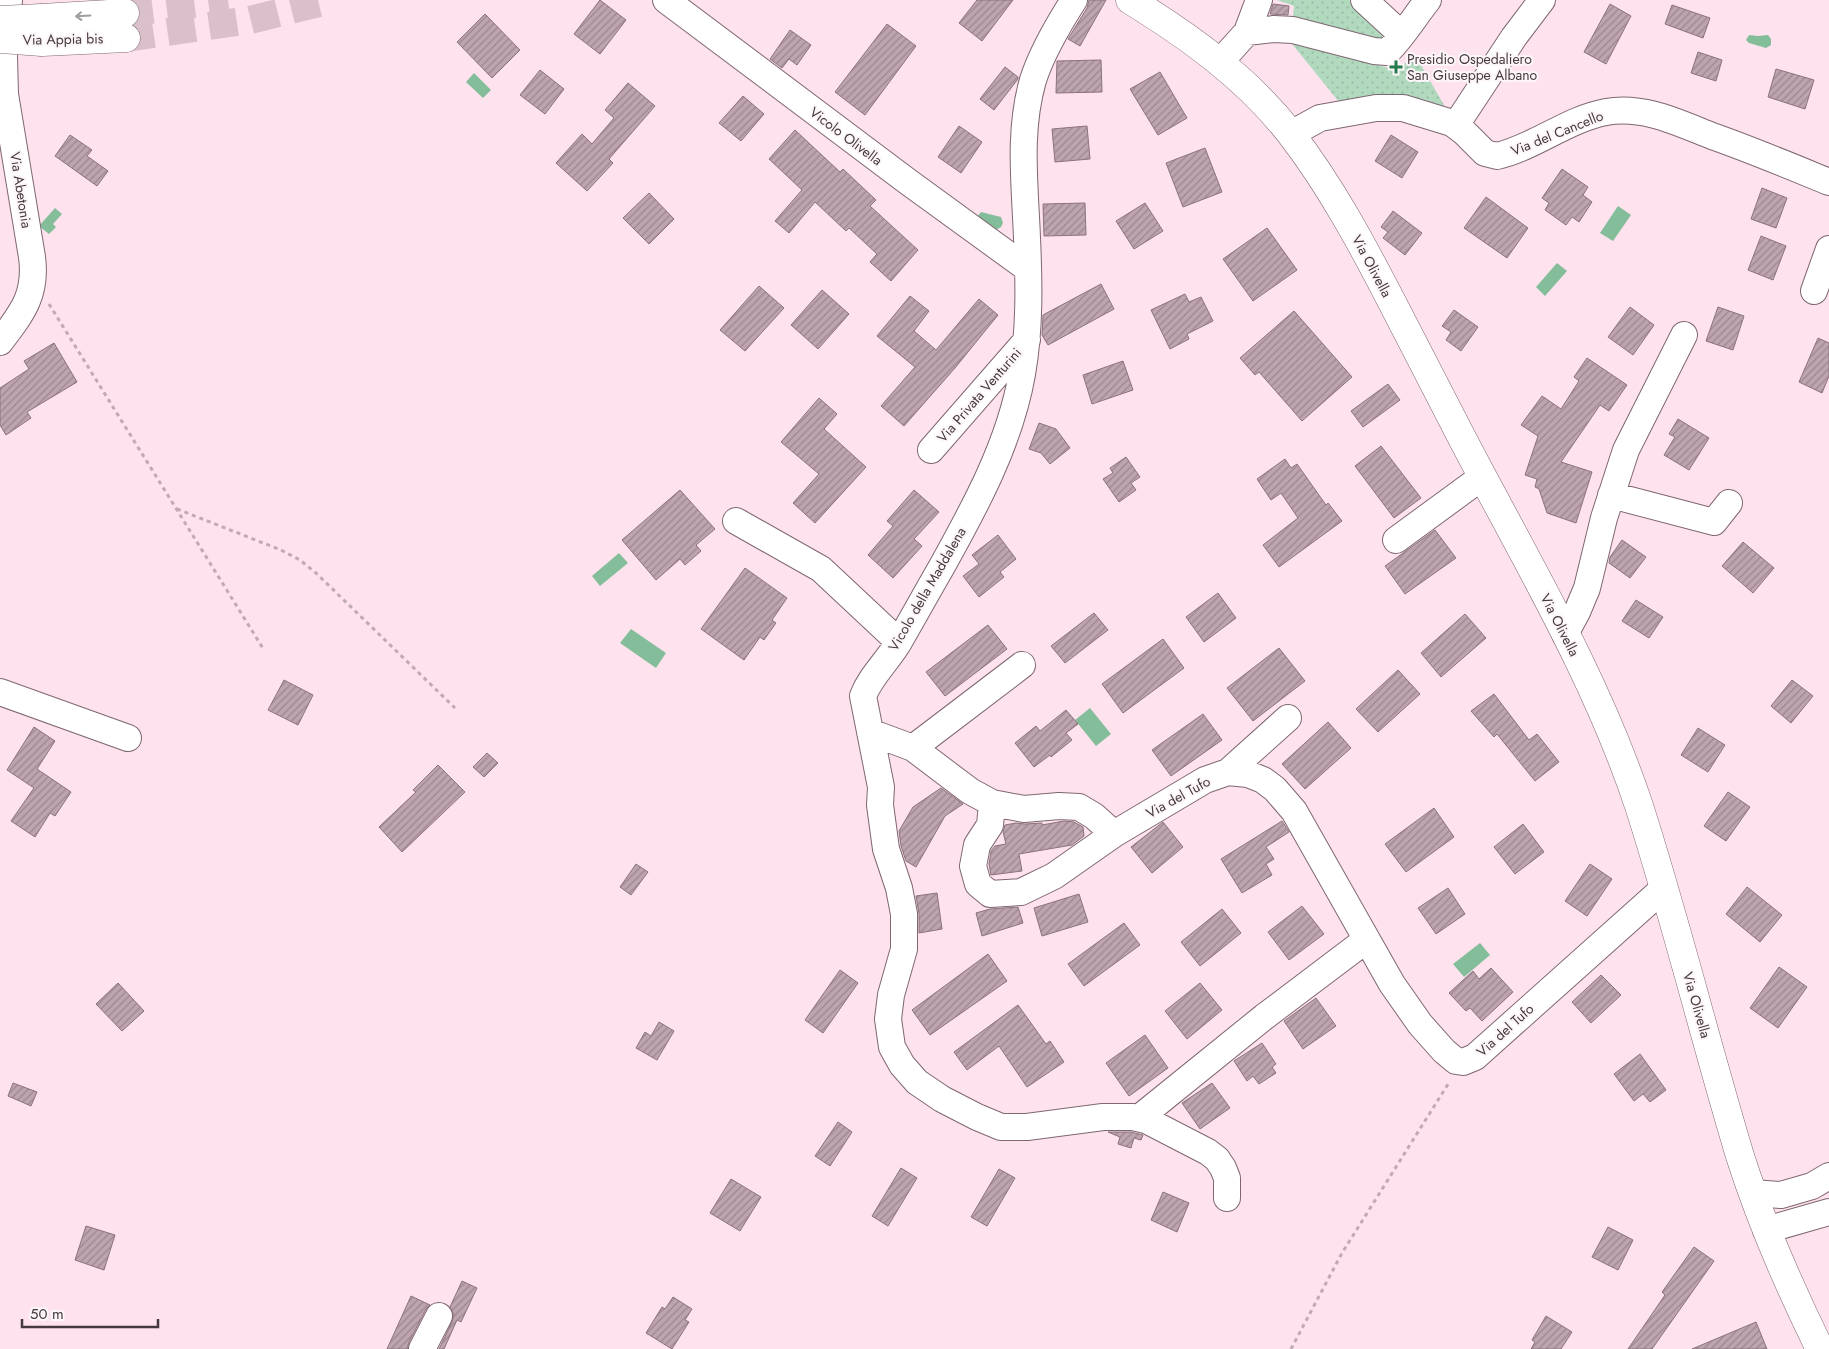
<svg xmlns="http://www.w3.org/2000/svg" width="1829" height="1349" viewBox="0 0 1829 1349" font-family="Jost,sans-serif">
<defs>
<pattern id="grass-dots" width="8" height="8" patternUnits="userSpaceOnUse" patternTransform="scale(1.25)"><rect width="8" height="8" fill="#b0d9be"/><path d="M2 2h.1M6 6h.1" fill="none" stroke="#99bba4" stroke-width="1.8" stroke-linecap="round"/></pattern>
<pattern id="building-hatch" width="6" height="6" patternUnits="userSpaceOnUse" patternTransform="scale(1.25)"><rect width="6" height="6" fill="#bda4af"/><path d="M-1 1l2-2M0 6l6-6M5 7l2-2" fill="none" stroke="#9b8790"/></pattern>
</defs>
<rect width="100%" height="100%" fill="#fee2ee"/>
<path fill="url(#grass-dots)" d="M1277,0h72l37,31 -3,11 -90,-25 1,-11z
M1288,39l104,30 25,-11 31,54 -104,-4z"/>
<path fill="#84bd99" d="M1749,35l9,1 10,-1 3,4v6l-5,3 -17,-5 -3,-3z
M474,73l17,17 -8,8 -17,-16z
M1618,206l13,9 -18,26 -13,-8z
M55,208l7,6 -9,10 3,3 -7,7 -10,-8z
M981,212l20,5 2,6 -2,4 -7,4 -17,-14z
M1557,263l10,8 -22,25 -9,-9z
M619,553l9,10 -28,23 -8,-10z
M631,629l35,24 -10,15 -36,-25z
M1090,708l21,26 -15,12 -21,-26z
M1480,943l10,12 -26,22 -11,-13z"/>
<path fill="url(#building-hatch)" stroke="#8b737e" d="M600,0l26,20 -26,34 -26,-20z
M977,0h36l-31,41 -23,-18z
M1089,0h17l-26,46 -12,-7 19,-31z
M1273,4l16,2 -1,9 -18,-1z
M1610,4l21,12 -25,48 -22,-12z
M1672,5l38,13 -7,20 -38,-14z
M485,14l35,36 -28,28 -35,-36z
M887,24l29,22 -51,69 -30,-23z
M790,30l21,15 -14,20 -8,-6 -7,9 -12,-9z
M1698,52l24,8 -6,21 -25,-8z
M1101,60l1,32 -46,1 1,-32z
M1005,67l13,10v2l-24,31 -14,-11z
M1776,69l38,11 -9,29 -37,-12z
M540,70l24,19 -19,25 -25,-19z
M1160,72l27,46 -29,17 -28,-46z
M628,83l27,23 -46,53 4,4 -26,28 -31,-28 26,-29 10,10 22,-26 -9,-8z
M743,96l21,18 -23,27 -22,-18z
M959,126l23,16 -21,31 -23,-16z
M1087,126l3,33 -35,3 -3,-33z
M795,130l45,42 3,-3 33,31 -6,6 48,44 -27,31 -21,-19 7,-8 -28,-26 -3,3 -31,-29 -26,31 -14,-12 27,-31 -33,-31z
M70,135l22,15 -5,6 21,15 -11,15 -42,-30z
M1391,135l27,17 -16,26 -27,-17z
M1205,148l17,44 -39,15 -17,-44z
M1562,169l26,18 -5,8 9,7 -13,20 -7,-5 -6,8 -21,-15 4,-7 -7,-5z
M1762,188l25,10 -11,30 -25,-9z
M649,193l25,26 -25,25 -26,-26z
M1486,197l42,31 -21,30 -43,-30z
M1085,203l1,32 -42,1 -1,-32z
M1145,203l18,28 -29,18 -18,-28z
M1393,211l29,22 -17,22 -22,-17 5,-6 -7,-5z
M1267,228l30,42 -44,31 -30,-42z
M1761,236l25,10 -13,34 -25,-10z
M1101,284l13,25 -66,36 -6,-10 1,-20z
M759,286l25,22 -39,43 -25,-21z
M822,290l27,24 -31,35 -27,-24z
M1185,294l4,8 12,-5 12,24 -26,13 2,5 -19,10 -19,-39z
M910,296l19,15 -15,20 22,19 43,-51 19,16 -43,53 -51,58 -23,-20 34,-39 -38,-31z
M1630,307l24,18 -21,30 -25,-18z
M1718,307l26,9 -11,34 -27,-9z
M1454,310l24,17 -17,24 -15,-11 5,-8 -9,-6z
M1294,311l58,66 -50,44 -43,-49 -4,3 -15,-17z
M1818,338l11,5v33l-7,17 -23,-11z
M54,343l23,39 -50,30 4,6 -25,17 -6,-10v-37l29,-19 -5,-8z
M1587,358l40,27 -18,26 -9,-6 -39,57 31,10 -16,51 -29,-10 -8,-24 -4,-2 2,-8 -12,-4 13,-39 -17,-11 21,-29 19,13 18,-28 -5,-4z
M1123,361l10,29 -41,14 -9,-29z
M1388,384l12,16 -37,27 -12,-16z
M819,398l18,16 -13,15 42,38 -51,56 -22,-20 26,-29 -38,-32z
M1678,419l31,19 -20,32 -25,-15 11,-18 -6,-3z
M1039,423l17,6 14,19 -20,16 -9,-11 -12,-4z
M1381,446l40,52 -27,20 -39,-52z
M1126,457l14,20 -9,6 5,7 -17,12 -16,-23 10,-6 -3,-5z
M1285,459l6,9 6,-4 29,41 2,-2 14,18 -63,46 -16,-22 35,-27 -17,-25 -10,7 -14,-21z
M680,490l35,39 -19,16 5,6 -16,14 -5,-6 -24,21 -34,-40z
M914,490l25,22 -25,27 8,7 -29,32 -25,-23 25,-29 -6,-5z
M1435,530l21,28 -51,36 -20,-28z
M998,535l18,24 -16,13 4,5 -25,20 -16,-21 16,-12 -7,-9z
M1622,540l24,17 -16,21 -21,-15 1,-6z
M1743,542l31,26 -21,25 -31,-27z
M745,568l42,30 -15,22 4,3 -12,17 -4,-3 -16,23 -43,-31z
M1218,593l18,25 -32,24 -18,-25z
M1636,600l27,17 -14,21 -27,-17z
M1094,613l14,17 -43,33 -14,-17z
M1465,614l21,24 -45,39 -20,-24z
M988,625l19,24 -62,47 -19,-24z
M1163,639l21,29 -61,45 -21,-29z
M1279,648l26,33 -52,40 -26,-33z
M1398,670l22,24 -42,38 -22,-23z
M284,680l29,15 -15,30 -30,-15z
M1792,680l21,16 -22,27 -20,-17z
M1494,694l35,46 8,-6 22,28 -24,19 -38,-47 -3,3 -23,-26z
M1066,710l12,14 -12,9 6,7 -21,17 -1,-2 -16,12 -19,-24 21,-17 4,5z
M1203,714l19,26 -51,36 -19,-26z
M1328,722l23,26 -46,41 -23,-25z
M34,727l21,14 -18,28 34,23 -16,24 -5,-3 -15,24 -24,-16 23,-33 -27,-18z
M1698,728l27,17 -17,27 -27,-17z
M487,753l11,10 -14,14 -11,-10z
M438,765l27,27 -63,60 -23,-25 37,-35 -3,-2z
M941,788l22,16 -18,12 -29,51 -10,-6 -5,-15 -2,-15 14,-24z
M1728,792l22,15 -24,34 -22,-15z
M1434,808l20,29 -48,35 -21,-28z
M1064,821l10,1 9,5 1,9 -12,9 -53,9 3,17 -31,4 -2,-11 2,-13 4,-5 11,-2 -3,-12 2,-7 11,-2 9,1 17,-1v2z
M1282,821l7,11 -23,15 8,12 -8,5 6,11 -30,18 -21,-34z
M1163,822l20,25 -31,26 -21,-26z
M1523,824l21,28 -29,22 -21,-27z
M636,864l12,8 -17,23 -11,-8z
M1590,864l22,15 -25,37 -22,-15z
M1747,887l35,28 -22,27 -34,-28z
M1448,888l17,26 -29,20 -18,-26z
M937,893l5,36 -23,4v-19l-3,-18z
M1079,894l9,28 -46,14 -8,-28z
M1302,906l22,28 -35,26 -21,-28z
M1018,907l5,16 -41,13 -6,-23 14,-4z
M1222,909l19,24 -41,33 -19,-24z
M1124,923l16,22 -56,41 -16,-22z
M988,954l19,27 -77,54 -18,-25z
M1779,967l28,20 -29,41 -28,-20z
M1491,968l22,24 -31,29 -12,-13 -4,3 -17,-18 24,-22 6,8z
M840,970l18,13 -35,50 -18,-13z
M1601,975l20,20 -30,28 -19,-21z
M118,983l26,28 -22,20 -26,-27z
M1200,983l22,27 -35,29 -22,-28z
M1316,998l20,28 -33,23 -19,-28z
M1018,1005l28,39 4,-3 14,21 -37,25 -28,-41 -32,24 -13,-18z
M659,1022l15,9 -17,29 -21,-12 9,-16 6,4z
M1145,1035l23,33 -39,28 -23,-33z
M1262,1043l14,21 -4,3 4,6 -17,11 -6,-8 -6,5 -13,-20z
M1640,1054l26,36 -16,12 -7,-8 -9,7 -20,-27z
M13,1083l24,9 -6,14 -23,-10z
M1212,1083l18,25 -30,21 -18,-26z
M838,1122l14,10 -22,34 -15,-10z
M1108,1132h23l12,3 -2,5 -7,-2 -3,10 -13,-4 2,-7z
M901,1168l16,10 -29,48 -16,-10z
M999,1169l16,9 -28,48 -16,-9z
M731,1179l30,18 -21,34 -30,-18z
M1163,1192l26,11 -12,29 -26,-12z
M86,1226l29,9 -11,35 -29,-10z
M1608,1227l25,13 -15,30 -26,-13z
M1694,1247l20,14 -62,88h-24l37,-54 -3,-3z
M462,1281l15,7 -16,34 -4,-2 -13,29h-5l13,-27 2,-7 -4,-8z
M411,1296l19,9 -4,4 -17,33 -2,7h-20z
M673,1297l19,12 -7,11 4,2 -17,27 -26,-16 16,-26 3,2z
M1546,1316l26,16 -11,17h-30l4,-7 -3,-2z
M1756,1322l11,27h-75z"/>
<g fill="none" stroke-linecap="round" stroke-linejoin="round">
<path stroke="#d9c0cb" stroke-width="28" stroke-dasharray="28 14" stroke-linecap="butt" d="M125,13l103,-13
M126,38l124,-18 81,-20"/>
<g stroke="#7f6772" stroke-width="28">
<path id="minor" d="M666,0l241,181 121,88
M1074,0c-16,25 -32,52 -41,80 -15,52 -8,105 -6,158 2,45 3,91 -5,136 -12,69 -47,133 -81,194 -14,24 -27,48 -41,72 -11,20 -29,35 -37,56l18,91 -1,18 6,44 13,39 5,26v35l-13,46 -3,24 4,28 10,18 15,17 25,17 35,18 24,10h26l76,-10h30l13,3 62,32 9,7 6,9 4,10v20
M1364,0l37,34
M1247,32l27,-3 19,1 81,21 13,1c15,-14 28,-36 41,-52
M1220,62l27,-30 12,-32
M1456,125l58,-88 28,-37
M1291,134l29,-16 56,-10h27l49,15 12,9 21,21 12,3c38,-9 71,-37 109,-44 37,-7 73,11 106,24 40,14 78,30 117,46
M1814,291l15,-42
M0,342c22,-29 37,-47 32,-85l-27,-163 -1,-38 5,-56
M931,450l96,-110
M1611,495l103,27 15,-19
M736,521l85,48 78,73
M1396,540l86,-63
M1565,634l12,-22 10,-24 17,-70 22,-68 58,-115
M0,692l128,46
M870,732l43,16 57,43 22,12 32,6 35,-3 20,1 15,9 20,18
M913,748l109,-83
M1228,772l60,-54
M992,803l-2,22 -13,20 -4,21 5,18 12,10 31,-2 33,-16 60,-42 91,-54 23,-8 20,2 15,6 12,9 19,22 98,173 28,40 24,27 12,10 7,1 12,-5 188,-168
M1139,1118l125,-101 102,-77
M1753,1193l28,2 31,-9 17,-10
M1766,1230l63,-18
M422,1349l17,-33"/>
</g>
<g stroke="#7f6772" stroke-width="29">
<path id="major" d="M1130,0c60,37 117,78 160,133 41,53 73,113 104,173 22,43 45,87 67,130 63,121 135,240 178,370 37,115 66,234 101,350 21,66 49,130 80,193"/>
</g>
<g stroke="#7f6772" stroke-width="29">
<path id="highway" d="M42,18l83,-5
M42,42l84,-4"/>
</g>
<path stroke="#c0aab3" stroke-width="3" stroke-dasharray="4 4" stroke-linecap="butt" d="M49,304l215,346
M177,509l104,41 19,10 16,13 139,135
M1291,1349l51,-96 108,-172"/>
<use href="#minor" stroke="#fff" stroke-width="26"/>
<use href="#major" stroke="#fff" stroke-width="28"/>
<use href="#highway" stroke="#fff" stroke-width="28"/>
<g stroke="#7f6772" stroke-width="29" stroke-linecap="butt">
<path id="highway-bridge" d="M0,20l42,-2
M0,39l42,3"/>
</g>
<use href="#highway-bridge" stroke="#fff" stroke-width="28"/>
</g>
<defs><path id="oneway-shaft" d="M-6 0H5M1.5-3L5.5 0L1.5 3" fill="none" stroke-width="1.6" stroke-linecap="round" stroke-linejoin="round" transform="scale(1.25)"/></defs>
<use stroke="#a29c9e" href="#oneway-shaft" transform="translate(83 16) rotate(177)"/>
<path fill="#257b4e" stroke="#fcf6f9" stroke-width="2" d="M1393.5 59.5h5v5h5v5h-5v5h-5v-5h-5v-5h5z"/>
<g text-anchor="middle" stroke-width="4" stroke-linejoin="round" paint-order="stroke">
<g font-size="14" fill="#44393e" stroke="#fcf6f9">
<text transform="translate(63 39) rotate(-1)" y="5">Via Appia bis</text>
<text transform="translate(1557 133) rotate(-22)" y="5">Via del Cancello</text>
<text transform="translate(846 136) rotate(37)" y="5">Vicolo Olivella</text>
<text transform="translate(21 190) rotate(81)" y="5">Via Abetonia</text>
<text transform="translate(1372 266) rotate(62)" y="5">Via Olivella</text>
<text transform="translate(979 395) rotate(-49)" y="5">Via Privata Venturini</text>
<text transform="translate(927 589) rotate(-60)" y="5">Vicolo della Maddalena</text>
<text transform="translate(1560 625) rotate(63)" y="5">Via Olivella</text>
<text transform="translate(1178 797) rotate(-29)" y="5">Via del Tufo</text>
<text transform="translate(1697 1005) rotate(74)" y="5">Via Olivella</text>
<text transform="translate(1505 1030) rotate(-42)" y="5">Via del Tufo</text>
</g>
<g font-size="14" fill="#44393e" stroke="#fcf6f9" text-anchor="start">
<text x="1407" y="64">Presidio Ospedaliero<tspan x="1407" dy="16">San Giuseppe Albano</tspan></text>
</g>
</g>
<path d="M22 1319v8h136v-8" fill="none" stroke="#44393e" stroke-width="2.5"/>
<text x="30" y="1319" font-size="15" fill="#44393e" stroke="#fcf6f9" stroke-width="4" paint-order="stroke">50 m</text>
</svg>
